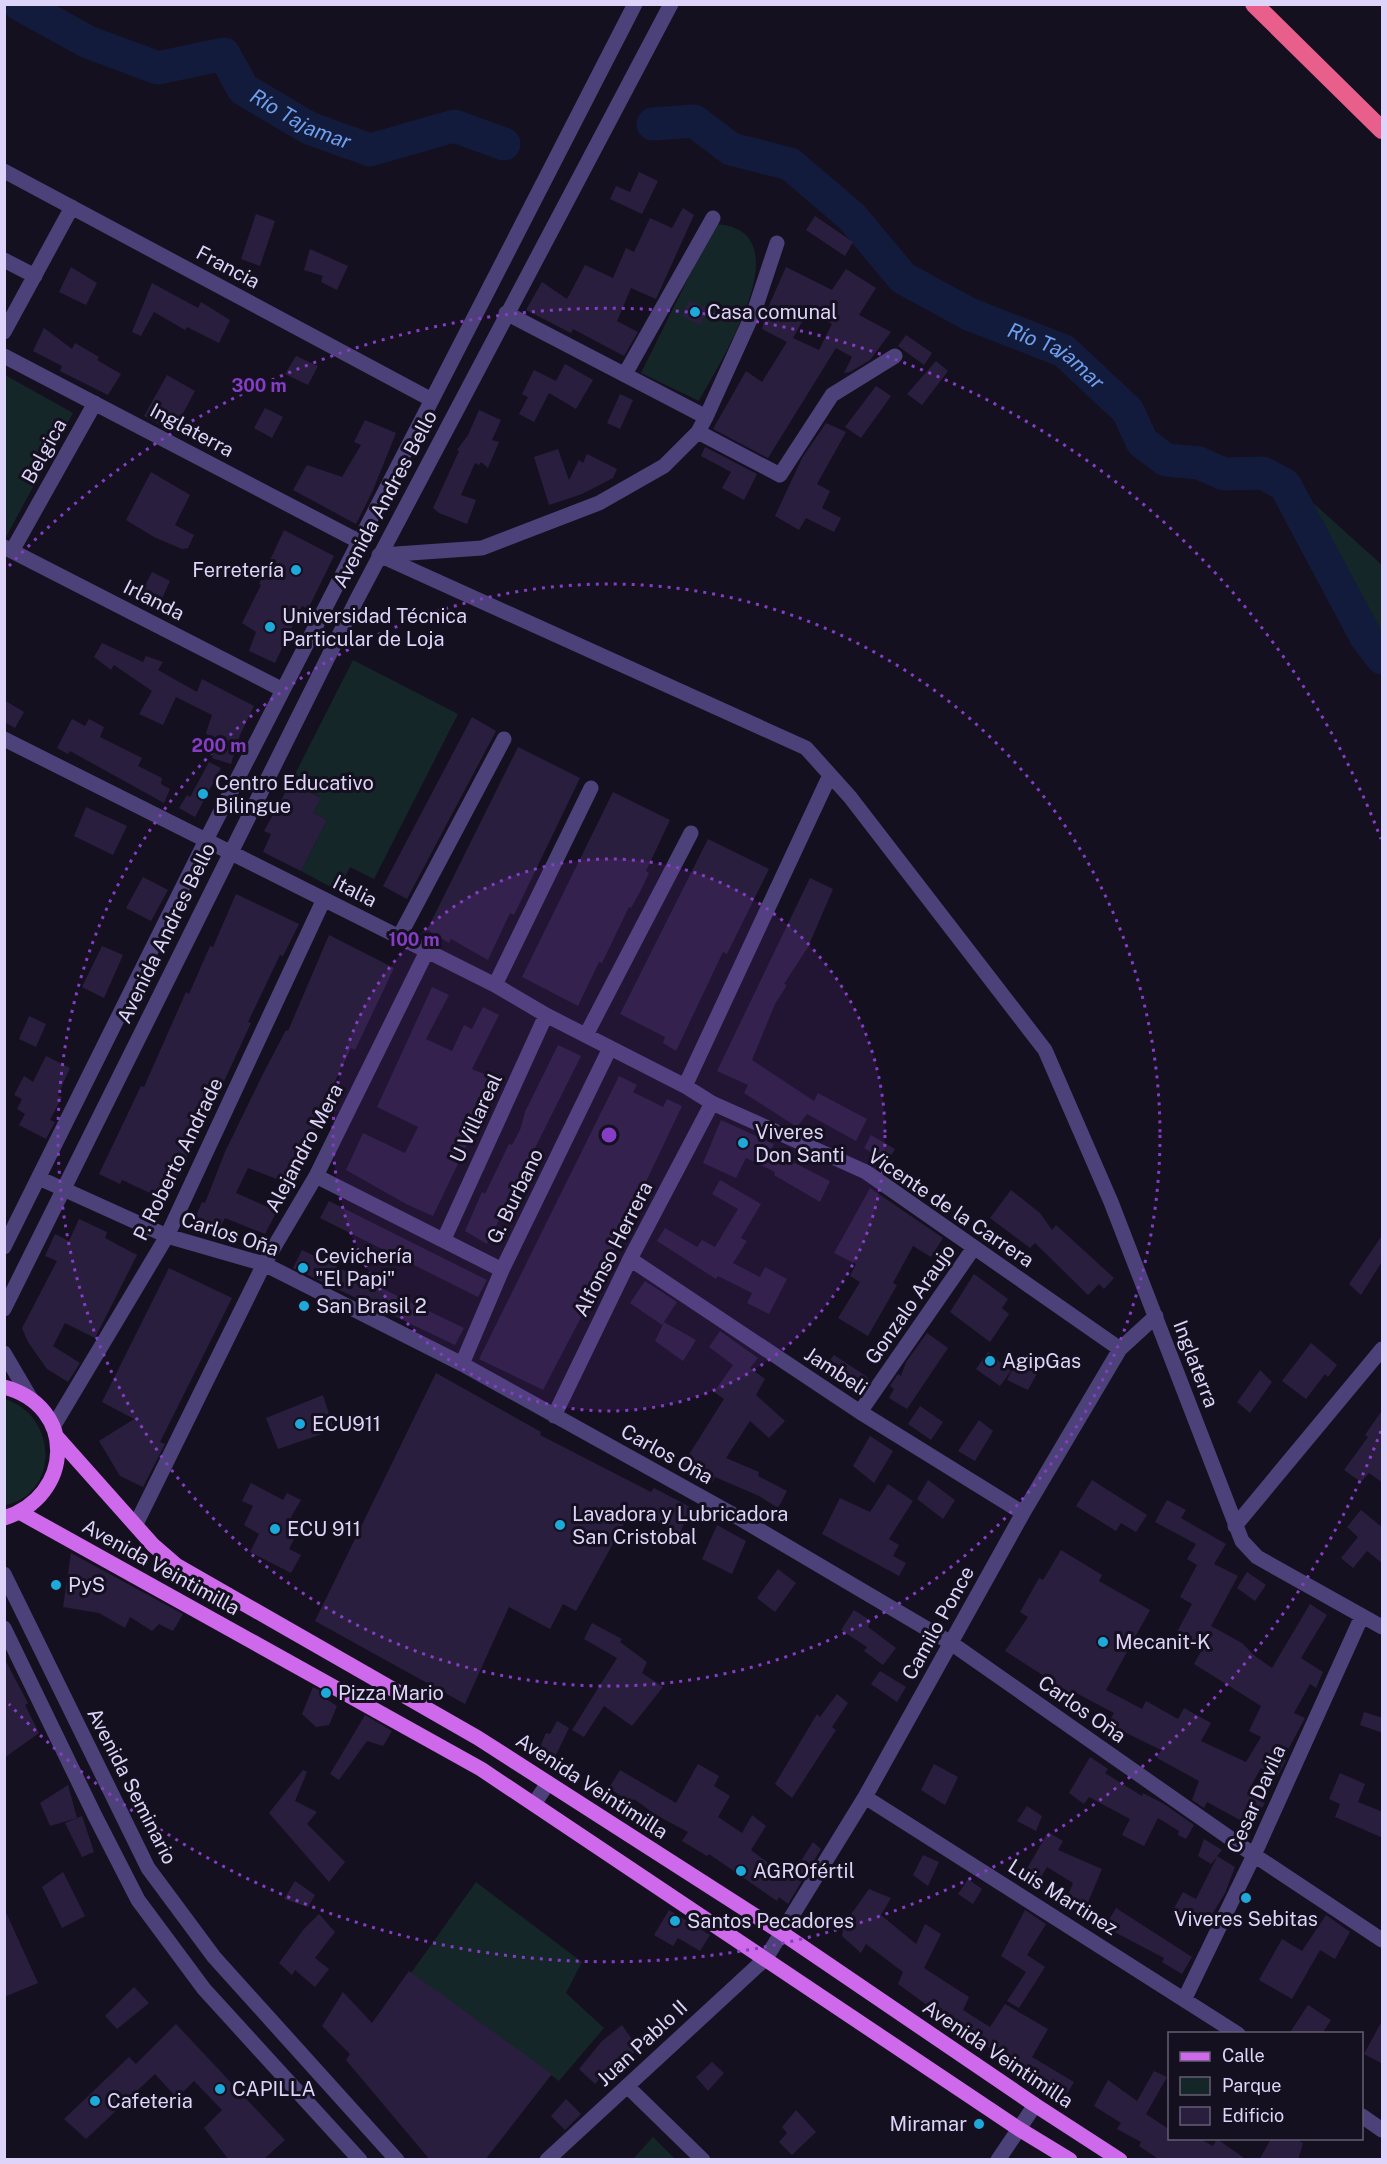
<svg xmlns="http://www.w3.org/2000/svg" width="1387" height="2164" viewBox="0 0 1387 2164" font-family="'Public Sans',sans-serif">
<rect width="100%" height="100%" fill="#15101f"/>
<path fill="#142628" d="M715,224c91,5 5,138 -16,177l-58,-28z
M5,375l68,38 -67,124 -2,-1z
M1311,501l71,64v74l-95,-114z
M353,660l105,54 -84,165 -24,-12 -12,24 -37,-20 26,-51 -14,-7 7,-16 -29,-15z
M5,1399c53,17 55,95 0,106z
M476,1882l106,80 -16,31 38,35 -45,53 -148,-108z
M653,2137l22,22h-42z"/>
<g fill="none" stroke-linecap="round" stroke-linejoin="round">
<g stroke="#121b3c" stroke-width="33">
<path id="s1" d="M19,4l69,38 70,26 66,-14 19,35 66,39 61,22 84,-24 50,18"/>
<path id="s2" d="M653,124l41,-3 37,28 59,15 62,53 51,61 66,36 95,37 64,60 14,31 24,18 33,3 25,11 39,-1 22,12 81,152 16,21"/>
</g>
</g>
<path fill="#2a1e3e" fill-rule="evenodd" d="M639,172l19,9 -16,33 -32,-15 6,-13 14,6z
M683,208l11,7 -38,84 -25,-11 -14,33 21,11 -14,24 -51,-27 -2,4 -45,-23 16,-28 25,17 18,-34 28,13 13,-30 8,4 16,-34 22,10z
M256,214l19,7 -15,45 -19,-7z
M815,216l38,26 -8,14 -39,-26z
M310,249l38,17 -11,24 -16,-8 2,-6 -19,-6z
M71,267l26,16 -11,22 -27,-13z
M786,267l46,23 14,-21 30,19 -17,27 32,17 -21,28 -20,12 -6,1 8,-16 -16,-9 -68,110 -55,-29 33,-58 16,11 25,-40 -25,-13 5,-19zM807,313l25,11 -13,26 -26,-12z
M152,283l46,25 3,-6 29,18 -11,23 -32,-16 -2,3 -31,-18 -13,24 -9,-4z
M689,301l20,8 -9,16 -18,-9z
M44,328l28,21 3,-6 24,14 -2,3 24,14 -13,21 -48,-24 2,-5 -29,-15z
M906,335l26,18 -8,12 -26,-19z
M296,356l22,10 -10,19 -23,-11z
M936,361l12,10 -26,34 -15,-11z
M565,364l28,16 -17,29 -27,-16 -15,29 -15,-8 9,-17 -6,-3 12,-24 22,11z
M167,375l28,16 -22,41 -29,-16z
M876,386l15,10 -30,42 -16,-11z
M620,394l13,6 -13,29 -13,-6z
M265,408l18,9 -11,21 -18,-10z
M479,410l22,10 -9,20 7,2 -11,26 -7,-6 -2,3 -4,-2 -14,32 15,5 -9,24 -28,-11 -6,-5 26,-57 -2,-1 11,-15z
M365,420l31,13 -23,57 -17,34 -63,-34 14,-25 35,12 19,-32 -7,-3z
M826,423l20,9 -29,52 13,7 -8,17 19,10 -7,14 -28,-14 -7,12 -24,-14 27,-58z
M705,447l52,27 -13,26 -22,-12 9,-16 -30,-16z
M558,449l11,31 10,-20 4,3 4,-9 30,15 -4,9 -31,16 -33,11 -15,-48z
M151,472l39,23 -15,30 19,10 -6,13 -6,1 -28,-12 -28,-17z
M284,530l50,26 -26,53 -6,-3 -27,57 -26,-12 7,-19 -14,-9 19,-38 -2,-1z
M152,572l18,9 -13,28 -19,-9z
M102,643l41,19 3,-6 17,6 -5,8 39,22 5,-13 52,27 -14,29 -9,29 -19,-6 2,-4 -9,-5 5,-11 -4,-5 6,-18 -36,-18 -13,28 -24,-11 13,-23 -38,-26 -3,5 -17,-13z
M4,700l20,12 -9,16 -11,-6z
M472,717l24,14 -89,168 -24,-13z
M72,719l13,7 4,-7 15,8 -4,10 42,21 -4,8 24,12 -1,6 9,5 -6,14 -94,-52 -2,3 -11,-6z
M518,747l62,31 -66,137 -4,-2 -22,47 -37,-21 -2,4 -22,-13z
M209,762l12,6 -26,49 -16,-9 8,-13 3,2z
M291,782l30,16 -8,15 14,7 -26,51 -38,-19 8,-18 -7,-3z
M613,792l57,28 -24,51 3,2 -8,17 -10,18 -2,-1 -27,56 -3,-1 -21,44 -56,-29z
M86,807l41,19 -14,29 -39,-19z
M708,839l61,30 -42,85 -4,-2 -47,99 -13,-8 2,-6 -45,-23z
M143,877l25,13 -17,31 -25,-13z
M810,878l23,11 -25,58 -24,37 3,1 -12,19 -23,56 62,41 4,-8 49,26 -11,22 -49,-27 -10,13 -53,-34 4,-8 -31,-14z
M236,894l63,30 -16,32 -3,-1 -32,67 3,1 -30,65 -56,112 -43,-20 -2,4 -21,-10 42,-88 3,1 42,-95 3,2 21,-48 3,1z
M329,935l65,33 -39,82 -4,-2 -33,69 3,2 -7,14 -27,50 -39,-15 -12,25 41,18 -12,23 -40,-16 -7,13 -24,-11 8,-18 3,1 20,-51 38,-78 23,-44 2,1z
M102,946l21,9 -19,43 -22,-11z
M432,987l17,8 -23,44 26,12 12,-26 8,4 11,-22 16,8 -27,54 26,11 -65,136 -25,-11 -62,-35 17,-37 42,20 13,-26 -41,-20z
M29,1016l17,8 -10,23 -17,-8z
M558,1045l23,11 -94,188 -22,-13 17,-39 3,2 24,-50 3,1 8,-15 5,-18z
M46,1056l24,12 -12,27 4,2 -12,23 5,2 -9,17 -27,-14 6,-11 -8,-5 5,-10 -8,-4 10,-19 9,6z
M619,1076l18,9 -4,7 30,15 4,-8 15,7 -95,200 -44,84 -64,-31z
M721,1120l53,24 -3,7 59,30 -10,21 -46,-27 1,-3 -29,-14 -10,20 -33,-15z
M871,1135l24,14 -8,13 -23,-14z
M720,1180l41,24 -20,34 6,3 -14,22 27,14 5,-10 22,12 -18,35 -22,-11 5,-10 -34,-17 -2,3 -59,-38 8,-13 32,19 5,-7 13,7 23,-38 -26,-15z
M870,1188l73,50 -12,19 -18,-11 -20,37 4,2 -29,51 -30,-18 22,-36 -10,-6 6,-12 -22,-11z
M1011,1190l29,23 12,17 4,-5 58,53 -10,11 -5,-5 -11,11 -53,-52 -5,5 -40,-30z
M329,1201l158,79 -9,17 -158,-79z
M79,1219l28,13 -2,6 32,17 -42,83 -30,-15 -12,23 27,17 -12,19 -21,-13 -19,-27 -6,-14 35,-67 -12,-5 10,-22 14,7z
M1383,1234v26l-22,35 -12,-11z
M302,1250l162,78 -9,17 -162,-77z
M169,1268l63,30 -72,144 5,2 -22,43 -23,-11 -21,-35 35,-22 -32,-17z
M974,1274l34,25 -6,9 7,6 -19,28 -40,-30z
M645,1281l32,21 -15,23 -32,-22z
M664,1322l32,18 -13,21 -28,-20z
M720,1331l38,27 -8,10 15,11 -9,16 29,26 -16,17 -19,-17 -24,37 33,14 -1,4 29,15 -9,17 -19,-12 -44,-19 -3,5 -29,-18 41,-65 -10,-7 19,-27 -24,-18z
M927,1333l21,15 -41,61 -18,-11 5,-9 -4,-3 8,-12 3,2 5,-14z
M1311,1343l26,22 -9,12 -3,-3 -19,25 -24,-18z
M988,1352l23,19 -11,15 -24,-17z
M834,1355l32,21 4,5 -7,10 -38,-24z
M1019,1356l22,10 -13,24 -21,-10z
M1260,1370l12,12 -22,31 -13,-11z
M436,1373l105,59 -1,3 111,57 3,-4 38,20 -13,26 -47,-25 -56,102 -13,-7 -13,25 -41,-22 -44,97 -150,-83z
M323,1395l11,35 -56,19 -12,-31z
M920,1406l23,16 -12,18 -23,-16z
M1383,1409v74l-14,-10 -8,9 -17,-12 24,-33 -3,-2z
M979,1420l14,11 -18,30 -17,-10z
M870,1436l23,15 -19,32 -21,-17z
M928,1480l27,20 -12,19 -26,-20z
M1092,1480l55,35 -11,17 -15,-9 -5,8 -40,-25z
M251,1483l32,17 4,-7 14,7 -10,17 11,6 -13,26 12,6 -10,18 -41,-21 9,-18 -15,-9 9,-19 -11,-5z
M888,1484l25,17 -24,38 10,6 -6,11 13,7 -7,13 -77,-42 18,-36 30,14z
M1167,1500l19,10 -5,8 45,26 -12,20 24,12 -27,50 31,17 13,13 17,12 38,-64 17,11 -26,43 22,14 -7,16 -6,-4 -16,29 11,5 -22,41 3,1 -9,17 -16,-9 -13,23 17,12 -14,23 -44,-24 -3,6 -12,-8 7,-19 -42,-23 4,-8 -53,-26 6,-11 -40,-21 -2,2 -67,-43 23,-34 -8,-5 19,-34 4,2 18,-30 41,25 -3,6 51,29 -44,80 36,19 4,-8 32,18 6,-11 27,15 -10,18 45,21 15,-25 -12,-6 12,-25 -67,-42 9,-16 -27,-14 16,-30 -12,-7 17,-32 -10,-6 9,-15 -41,-22z
M1361,1510l22,18v36l-16,-13 -14,17 -12,-10 17,-21 -11,-10z
M717,1525l29,16 -14,33 -30,-15z
M71,1553l112,61 -10,17 -14,-7 -7,7 -22,-14 -5,11 -26,-15 -36,-6z
M778,1569l18,14 -21,29 -18,-14z
M1247,1572l19,13 -11,16 -18,-13z
M854,1610l17,11 -3,6 28,21 -13,17 -19,-14 3,-4 -26,-17z
M592,1623l30,16 -2,3 27,20 -5,11 21,14 -31,39 -28,-20 -20,31 -12,-7 45,-72 -33,-19z
M4,1658l24,45 -3,2 14,28 -35,25z
M880,1671l26,16 -9,15 -26,-18z
M313,1687l15,8 -3,3 12,8 -8,19 -13,2 -14,-13z
M837,1694l11,9 -16,24 4,3 -44,68 -17,-14 42,-70 3,3z
M1364,1712l19,6v15l-23,-8z
M365,1715l27,16 -9,15 -16,-5 -28,39 -9,-6z
M557,1721l12,7 -15,31 -15,-10 7,-16 4,1z
M1090,1757l18,12 -3,4 37,23 1,-3 21,11 30,21 -8,14 -8,-4 1,-4 -21,-13 -14,28 -22,-11 8,-16 -41,-22 -5,7 -15,-11z
M698,1764l21,12 -5,10 16,10 -12,21 24,16 10,-18 14,11 -15,24 25,19 2,-3 14,9 21,-33 8,7 -33,55 -9,-7 -2,4 -68,-47 -2,2 -25,-15 6,-9 -32,-17 -22,-16 -3,4 -22,-15 11,-18 56,33z
M934,1764l24,13 -13,28 -24,-15z
M303,1770l4,2 -12,29 22,11 -10,12 38,38 -16,20 -60,-69z
M1340,1773l25,11 -7,18 25,10v26l-48,-21 5,-13 -11,-5z
M68,1785l9,33 -27,8 -10,-23z
M1027,1806l15,10 -6,15 -19,-10z
M82,1816l12,36 -12,5 -17,-34z
M1048,1832l15,9 -5,9 44,19 -19,45 -19,-9 9,-22 -26,-16 -9,15 -14,-8z
M1204,1839l18,11 -5,6 18,11 -10,26 -18,30 -16,-9 -4,8 -16,-8 12,-22 13,7 21,-42 -6,7 -13,-8z
M923,1855l16,7 -11,24 -15,-11z
M63,1872l22,44 -23,12 -20,-41z
M968,1879l14,10 -9,15 -15,-10z
M295,1881l20,14 -7,12 -24,-8z
M869,1889l22,9 -10,17 35,29 9,-20 16,10 -17,34 45,29 -6,13 27,17 15,-23 43,25 -16,28 42,25 -9,15 -104,-67 -63,-46 5,-12 -37,-28 -5,9 -19,-17 2,-12z
M4,1908l34,75 -34,14z
M1116,1908l76,49 -10,17 -20,-12 2,-4 -59,-31z
M669,1910l41,25 -10,16 -22,-13 -5,8 -19,-11z
M1025,1910l21,14 -19,31 18,12 -26,41 -12,-7 19,-29 -25,-16z
M319,1914l16,18 -20,26 14,11 -14,18 -20,-17 -3,5 -13,-12 24,-33z
M1326,1915l24,17 -15,27 -15,-9 -28,49 -33,-19 23,-41 20,12z
M409,1971l143,103 -67,86h-55l-84,-100 4,-6 -28,-28 21,-34 29,31z
M134,1987l15,16 -32,26 -12,-13z
M1308,2005l23,15 -9,14h-33z
M1383,2019v45l-19,-10z
M176,2024l109,116 -22,20h-34l-25,-32 18,-18 -28,-29 -17,17 -22,-24 -69,65 -22,-20 65,-62 7,7z
M622,2025l16,23 -15,16 -5,-6 -23,26 -16,-15 23,-28z
M712,2062l12,11 -16,18 -12,-14z
M1154,2071l13,6 -21,37 24,16v9h30l13,7 4,-7 30,21h-87l-21,-14 2,-4 -24,-13 4,-6 -27,-17 14,-26 29,21z
M566,2099l15,15 -16,16 -14,-14z
M796,2110l20,22 -24,23 -13,-13 8,-9 -5,-6z
M1271,2139h25l7,4 -5,17h-39z"/>
<g fill="none" stroke-linecap="round" stroke-linejoin="round">
<path stroke="#4c4178" stroke-width="15" d="M4,171l428,229
M4,260l31,16
M506,313l200,104
M4,332l68,-125
M4,356l356,186
M625,374l88,-156
M698,432l82,43 52,-80 63,-39
M4,547l279,143
M12,551l83,-148
M379,555l427,193 44,49 195,253 66,152 131,339 15,16 125,70
M382,555l100,-7 117,-45 65,-37 34,-34 8,-15 49,-108 22,-66
M4,739l491,246 51,30 139,71 27,17 154,69 254,177
M399,937l105,-198
M495,985l96,-197
M586,1035l105,-202
M685,1086l145,-311
M316,1176l186,94
M41,1179l126,57 97,28 198,100 272,151 217,128 303,212 128,85
M444,1239l102,-224
M4,1247l202,-407 429,-836
M630,1259l230,153 163,101
M4,1309l352,-708 315,-597
M4,1353l27,46
M462,1364l40,-94 108,-222
M860,1412l113,-163
M554,1416l76,-157 82,-156
M53,1427l114,-191 157,-337
M136,1524l128,-260 52,-88 111,-225
M1235,1526l147,-177
M4,1574l144,294 66,89 183,203
M4,1628l91,188 43,84 66,89 156,171
M865,1797l373,237
M534,1804l14,-21
M1185,1998l69,-143 108,-239
M627,2086l76,74
M1362,2116l20,14
M547,2160l219,-202 99,-161 158,-284 97,-164 36,-33
M998,2160l37,-55"/>
<path stroke="#cf69eb" stroke-width="15" d="M4,1387c73,19 70,109 0,131
M56,1436l97,109 23,20 302,173 304,195 253,172 85,55
M21,1513l460,256 538,360 51,31"/>
<path stroke="#e95f8b" stroke-width="18" d="M1254,4l128,126"/>
</g>
<circle cx="609" cy="1135" r="276" fill="#853dc5" fill-opacity=".12"/>
<g fill="none" stroke="#853dc5" stroke-width="3" stroke-dasharray="3 6">
<circle cx="609" cy="1135" r="276"/>
<circle cx="609" cy="1135" r="551"/>
<path d="M1381 1431A827 827 0 0 1 9 1704M9 566A827 827 0 0 1 1381 839"/>
</g>
<g fill="#1ea9db" stroke="#15101f" stroke-width="2">
<circle cx="695" cy="312" r="6"/>
<circle cx="296" cy="570" r="6"/>
<circle cx="270" cy="627" r="6"/>
<circle cx="203" cy="794" r="6"/>
<circle cx="743" cy="1143" r="6"/>
<circle cx="303" cy="1268" r="6"/>
<circle cx="304" cy="1306" r="6"/>
<circle cx="990" cy="1361" r="6"/>
<circle cx="300" cy="1424" r="6"/>
<circle cx="560" cy="1525" r="6"/>
<circle cx="275" cy="1529" r="6"/>
<circle cx="56" cy="1585" r="6"/>
<circle cx="1103" cy="1642" r="6"/>
<circle cx="326" cy="1693" r="6"/>
<circle cx="741" cy="1871" r="6"/>
<circle cx="1246" cy="1898" r="6"/>
<circle cx="675" cy="1921" r="6"/>
<circle cx="220" cy="2089" r="6"/>
<circle cx="95" cy="2101" r="6"/>
<circle cx="979" cy="2124" r="6"/>
</g>
<g text-anchor="middle" stroke-width="6" stroke-linejoin="round" paint-order="stroke">
<g font-size="20" fill="#ded4f9" stroke="#15101f">
<text transform="translate(228 267) rotate(28)" y="7">Francia</text>
<text transform="translate(192 430) rotate(28)" y="7">Inglaterra</text>
<text transform="translate(44 451) rotate(-61)" y="7">Belgica</text>
<text transform="translate(385 499) rotate(-62)" y="7">Avenida Andres Bello</text>
<text transform="translate(154 600) rotate(27)" y="7">Irlanda</text>
<text transform="translate(355 891) rotate(27)" y="7">Italia</text>
<text transform="translate(166 933) rotate(-64)" y="7">Avenida Andres Bello</text>
<text transform="translate(476 1118) rotate(-65)" y="7">U Villareal</text>
<text transform="translate(304 1148) rotate(-62)" y="7">Alejandro Mera</text>
<text transform="translate(178 1159) rotate(-64)" y="7">P. Roberto Andrade</text>
<text transform="translate(515 1196) rotate(-64)" y="7">G. Burbano</text>
<text transform="translate(951 1208) rotate(34)" y="7">Vicente de la Carrera</text>
<text transform="translate(230 1234) rotate(18)" y="7">Carlos Oña</text>
<text transform="translate(613 1249) rotate(-63)" y="7">Alfonso Herrera</text>
<text transform="translate(910 1304) rotate(-55)" y="7">Gonzalo Araujo</text>
<text transform="translate(1196 1364) rotate(69)" y="7">Inglaterra</text>
<text transform="translate(836 1371) rotate(33)" y="7">Jambeli</text>
<text transform="translate(667 1454) rotate(29)" y="7">Carlos Oña</text>
<text transform="translate(161 1567) rotate(29)" y="7">Avenida Veintimilla</text>
<text transform="translate(938 1623) rotate(-61)" y="7">Camilo Ponce</text>
<text transform="translate(1082 1709) rotate(35)" y="7">Carlos Oña</text>
<text transform="translate(132 1786) rotate(63)" y="7">Avenida Seminario</text>
<text transform="translate(592 1786) rotate(33)" y="7">Avenida Veintimilla</text>
<text transform="translate(1256 1799) rotate(-66)" y="7">Cesar Davila</text>
<text transform="translate(1063 1897) rotate(32)" y="7">Luis Martinez</text>
<text transform="translate(642 2043) rotate(-43)" y="7">Juan Pablo II</text>
<text transform="translate(998 2054) rotate(34)" y="7">Avenida Veintimilla</text>
</g>
<g font-size="20" fill="#ded4f9" stroke="#15101f" text-anchor="start">
<text x="707" y="319">Casa comunal</text>
<text x="284" y="577" text-anchor="end">Ferretería</text>
<text x="282" y="623">Universidad Técnica<tspan x="282" dy="23">Particular de Loja</tspan></text>
<text x="215" y="790">Centro Educativo<tspan x="215" dy="23">Bilingue</tspan></text>
<text x="755" y="1139">Viveres<tspan x="755" dy="23">Don Santi</tspan></text>
<text x="315" y="1263">Cevichería<tspan x="315" dy="23">"El Papi"</tspan></text>
<text x="316" y="1313">San Brasil 2</text>
<text x="1002" y="1368">AgipGas</text>
<text x="312" y="1431">ECU911</text>
<text x="572" y="1521">Lavadora y Lubricadora<tspan x="572" dy="23">San Cristobal</tspan></text>
<text x="287" y="1536">ECU 911</text>
<text x="68" y="1592">PyS</text>
<text x="1115" y="1649">Mecanit-K</text>
<text x="338" y="1700">Pizza Mario</text>
<text x="753" y="1878">AGROfértil</text>
<text x="1246" y="1926" text-anchor="middle">Viveres Sebitas</text>
<text x="687" y="1928">Santos Pecadores</text>
<text x="232" y="2096">CAPILLA</text>
<text x="107" y="2108">Cafeteria</text>
<text x="967" y="2131" text-anchor="end">Miramar</text>
</g>
<g font-size="21" font-style="italic" fill="#6f9eec" stroke="#15101f">
<text dy="7" stroke="none"><textPath href="#s1" startOffset="326">Río Tajamar</textPath></text>
<text dy="7" stroke="none"><textPath href="#s2" startOffset="482">Río Tajamar</textPath></text>
</g>
</g>
<circle cx="609" cy="1135" r="9" fill="#853dc5" stroke="#15101f" stroke-width="3"/>
<g font-size="18" text-anchor="middle" font-weight="bold" fill="#853dc5" stroke="#15101f" stroke-width="6" stroke-linejoin="round" paint-order="stroke">
<text x="259" y="392">300 m</text>
<text x="219" y="752">200 m</text>
<text x="414" y="946">100 m</text>
</g>
<rect width="1387" height="2164" fill="none" stroke="#ded4f9" stroke-width="12"/>
<rect x="1168" y="2032" width="195" height="108" fill="#15101f" stroke="#655e76" stroke-width="1.5"/>
<rect x="1180" y="2052" width="30" height="9" fill="#cf69eb" stroke="#655e76" stroke-width="1.5"/>
<text x="1222" y="2062" font-size="18" fill="#ded4f9">Calle</text>
<rect x="1180" y="2077" width="30" height="18" fill="#142628" stroke="#655e76" stroke-width="1.5"/>
<text x="1222" y="2092" font-size="18" fill="#ded4f9">Parque</text>
<rect x="1180" y="2107" width="30" height="18" fill="#2a1e3e" stroke="#655e76" stroke-width="1.5"/>
<text x="1222" y="2122" font-size="18" fill="#ded4f9">Edificio</text>
</svg>
